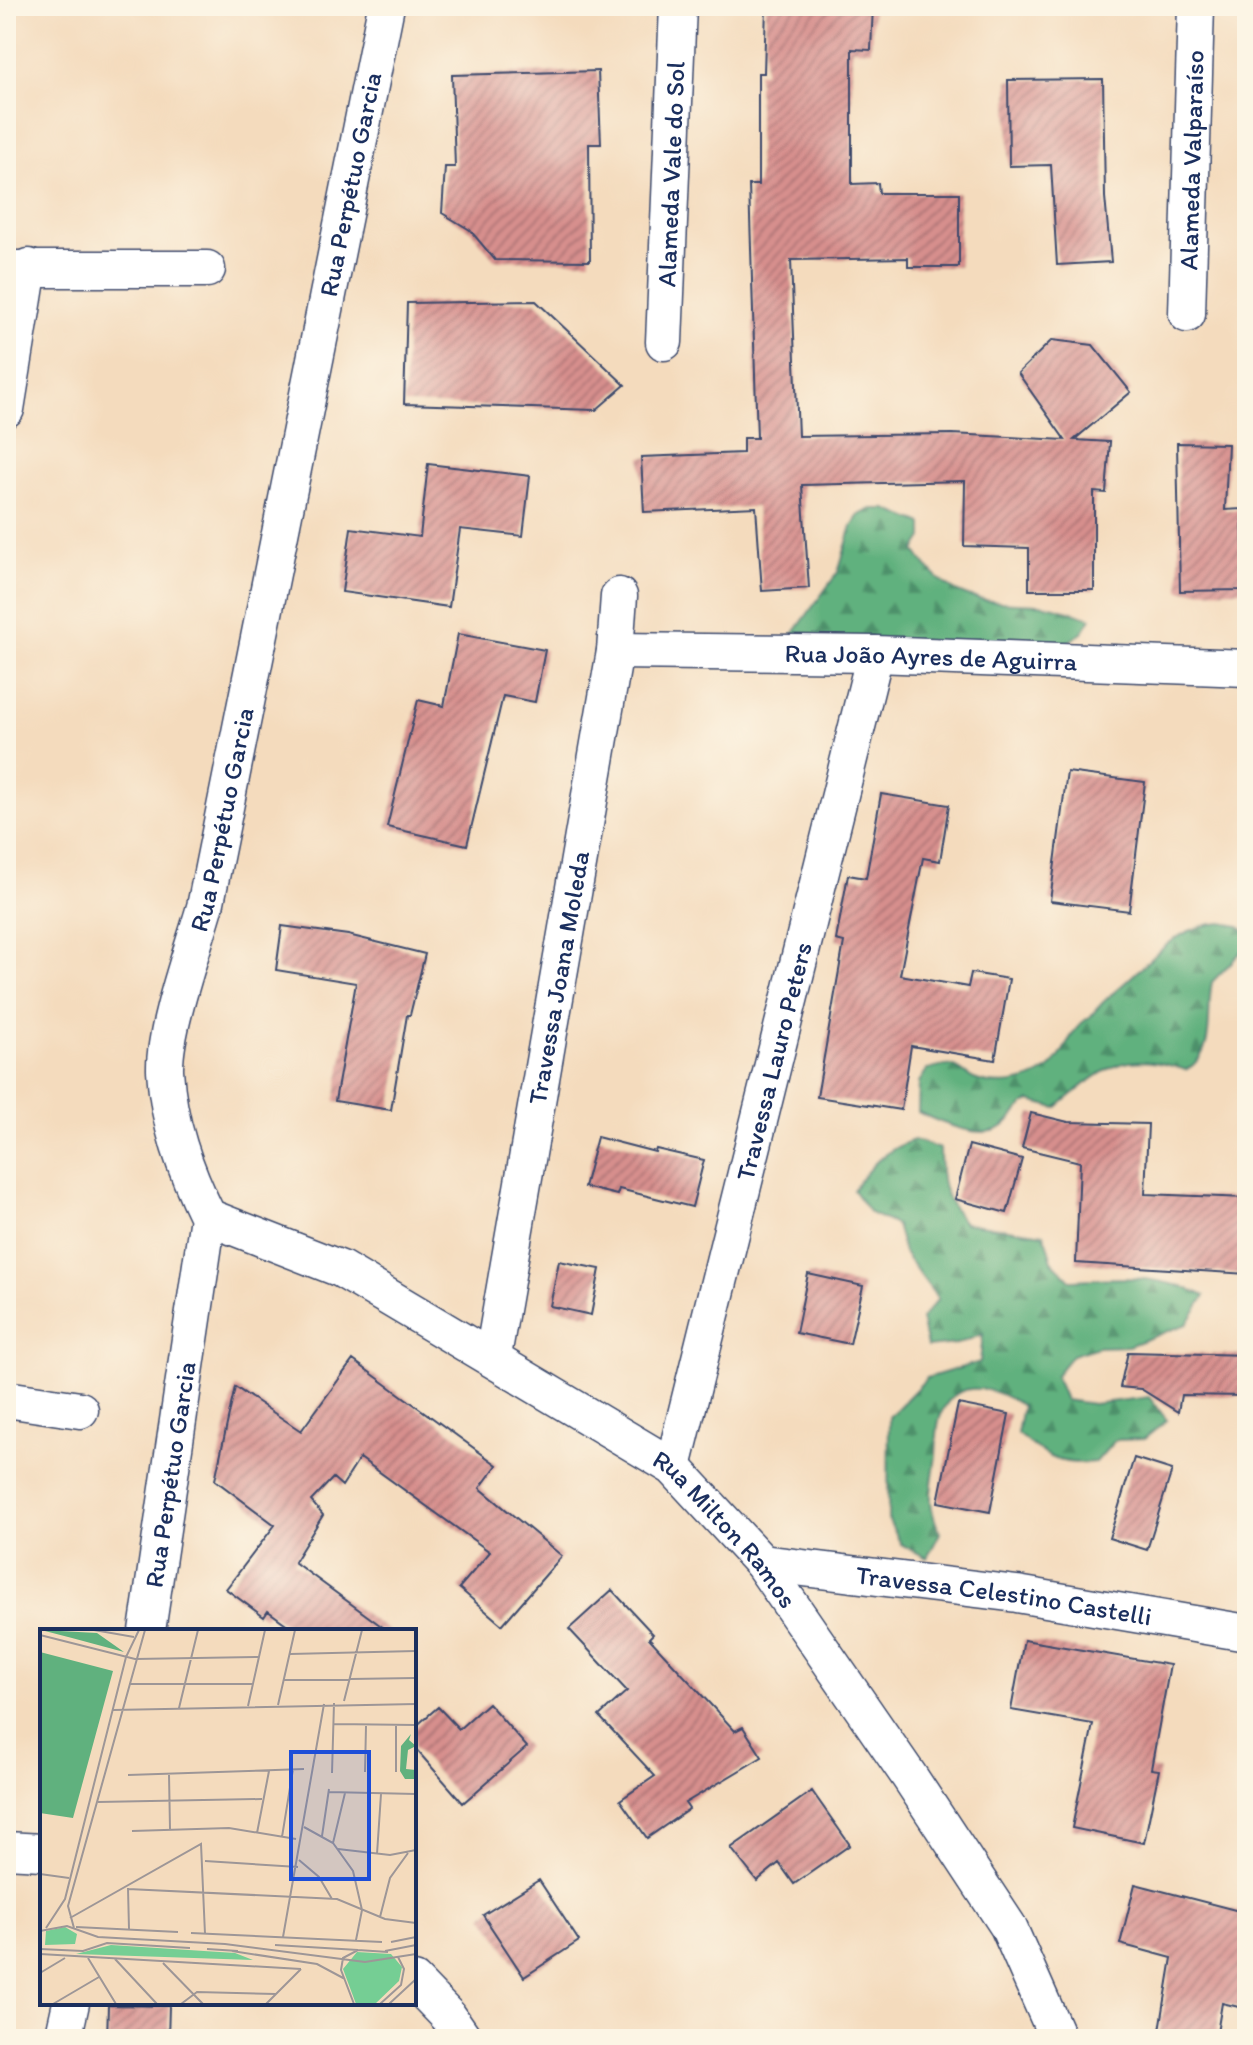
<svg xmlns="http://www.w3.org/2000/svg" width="1253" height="2045" viewBox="0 0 1253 2045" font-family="Itim,sans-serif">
<defs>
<pattern id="forest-firs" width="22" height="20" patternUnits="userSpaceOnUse" patternTransform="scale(2)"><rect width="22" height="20" fill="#60b17e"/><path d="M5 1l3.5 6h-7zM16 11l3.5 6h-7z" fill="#4e906a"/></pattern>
<pattern id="building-hatch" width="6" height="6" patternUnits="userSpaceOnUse" patternTransform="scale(2)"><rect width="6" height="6" fill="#d78f8d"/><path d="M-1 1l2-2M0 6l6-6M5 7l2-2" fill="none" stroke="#ae7576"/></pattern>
</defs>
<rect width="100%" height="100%" fill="#fcf5e5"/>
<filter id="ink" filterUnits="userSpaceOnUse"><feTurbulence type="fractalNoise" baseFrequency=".0125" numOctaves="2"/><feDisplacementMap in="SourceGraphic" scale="16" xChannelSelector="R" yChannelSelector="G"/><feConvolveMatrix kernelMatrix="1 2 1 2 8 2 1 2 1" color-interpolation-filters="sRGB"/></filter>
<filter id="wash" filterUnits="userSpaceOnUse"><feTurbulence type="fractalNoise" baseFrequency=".006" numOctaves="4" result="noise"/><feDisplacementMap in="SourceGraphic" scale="32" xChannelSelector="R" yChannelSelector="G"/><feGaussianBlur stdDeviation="1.8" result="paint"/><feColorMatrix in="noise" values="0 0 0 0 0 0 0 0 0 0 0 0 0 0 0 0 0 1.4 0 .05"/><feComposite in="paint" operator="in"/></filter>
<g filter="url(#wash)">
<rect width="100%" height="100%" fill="#f4dbbd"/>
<path fill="url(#forest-firs)" stroke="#3e706e" stroke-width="2" d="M872,509h14l37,15v14l-8,12c33,52 65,52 122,54 18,1 37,9 54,14l-9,15 -27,17 -269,-6 52,-72 14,-46 7,-11z
M1222,923l17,3 8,7v13l-35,36c-7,33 6,69 -26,88 -65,-21 -81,-2 -130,38l-26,-7c-12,7 -17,18 -28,26 -19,14 -64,-5 -84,-15l1,-30 8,-12c7,-1 19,-6 25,-4 8,2 15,10 22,13 22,9 54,5 73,-9 20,-14 20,-40 43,-53 9,-12 18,-20 30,-30 33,-28 56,-62 102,-64z
M914,1140l26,9c0,33 3,48 24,74l80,11 8,27 18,19c52,-2 86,-7 135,16l-18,28 -59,22 -30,1 -26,8 -17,21 10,24 28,4 56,-7 18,23 -23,19 -29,1 -19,22c-39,4 -48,-5 -79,-28l5,-28c-22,-15 -59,-30 -77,0 -9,14 -8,33 -9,49 -4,34 -11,45 4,78l-13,25 -26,-14 -13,-25 1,-102 38,-39 53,-16 3,-28 -26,10 -30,3 -6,-28 17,-20 -34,-46 -8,-28 -26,-12 -17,-23c18,-25 31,-40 61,-50z"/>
<g id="blocks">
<path fill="url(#building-hatch)" d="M766,6h107l-2,44 -19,-1v135l26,-1 1,10h80v74h-51v-9l-117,2 7,176 154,-2 113,6 -47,-67 34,-33 41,5 38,47 -57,48 36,2 -4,51 -12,-1v98h-65v-42l-65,-2 1,-65 -163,4 7,103 -47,3 -6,-84 -112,5 -3,-55 102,-4v-15h14l-8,-253h9v-112h6z
M598,71l3,73h-12l1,117 -95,-1 -25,-30 -28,-17 3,-46h10l-3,-92z
M1103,79l2,118 6,65 -54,3 -6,-100 -42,1 -1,-86z
M536,301l89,84 -29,25 -192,-6 3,-101z
M1177,443l51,1 -3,66 17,-1 2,81 -64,1z
M428,464l102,12 -7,60 -63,-7 -11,78 -107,-15 9,-64 69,9z
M458,634l87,16 -10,52 -32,-6 -36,149 -80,-18 31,-127 26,6z
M1067,772l78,10 -16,129 -79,-10z
M881,794l68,11 -9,56 -17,-3 -23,117 68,12 3,-14 38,6 -14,81 -84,-14 -10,64 -84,-13 27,-155 -8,-2 12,-65 18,3z
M282,926l66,9 77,19 -15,61h-3l-16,95 -56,-9 21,-118 -80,-13z
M1031,1113l37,9 80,2 -3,70 102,4v76l-171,-11 4,-101 -58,-14z
M597,1137l58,15 1,-3 48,11 -12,47 -73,-18 -2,6 -33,-8z
M969,1145l53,14 -15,54 -52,-14z
M559,1261l41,8 -9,46 -41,-9z
M808,1274l55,12 -13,58 -54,-11z
M1128,1352l119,3v41l-66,-1 -3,17 -37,-23 -21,-2z
M353,1360l144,105 -17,23 82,68 -60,69 -43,-37 31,-36 -130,-94 -18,28 -9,-8 -22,23 12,14 -29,47 94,69h-92l-28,-20 -4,6 -38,-28 49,-64 -60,-45 20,-93 66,44z
M958,1404l51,10 -19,98 -52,-10z
M1134,1458l38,12 -25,80 -38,-12z
M612,1590l41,44 -4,4 86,93 8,-4 19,30 -77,46 4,6 -42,29 -27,-38 35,-24 -56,-60 28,-25 -58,-62z
M1024,1640l146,25 -19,104 8,1 -15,73 -72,-15 21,-104 -82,-14z
M488,1703l39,44 -64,56 -49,-56v-19l24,-21 21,22z
M812,1791l38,54 -56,39 -15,-21 -22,18 -26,-33z
M539,1880l40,61 -55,36 -41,-62z
M1135,1884l112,29v96l-25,-6 -6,36 -57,-3 13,-78 -52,-14z
M108,2005l61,1 -1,33h-61z"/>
</g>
</g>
<g filter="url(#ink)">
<use href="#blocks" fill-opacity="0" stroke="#3c496c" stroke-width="2"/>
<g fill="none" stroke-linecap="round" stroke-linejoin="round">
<g stroke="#3c496c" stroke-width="39">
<g id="minor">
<path d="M6,269h201"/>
<path id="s1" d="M1187,314l9,-308"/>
<path id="s2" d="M664,342l14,-336"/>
<path d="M6,409l23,-142"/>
<path id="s3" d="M615,651l260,3 372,14"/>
<path id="s4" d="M208,1217l133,52 332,198 89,96 147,213 99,150 50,113"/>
<path id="s5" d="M493,1356l122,-705 4,-55"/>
<path d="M6,1399l74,11"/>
<path id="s6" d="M673,1467l202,-813"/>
<path id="s7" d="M762,1563l255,31 230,39"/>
<path id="s8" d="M147,1631l61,-414c-23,-47 -40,-94 -43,-147 -1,-41 28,-121 40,-163l181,-901"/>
<path d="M6,1850l36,2"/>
<path d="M414,1981l34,35 16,23"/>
<path d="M63,2039l8,-36"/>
</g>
</g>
<use href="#minor" stroke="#fff" stroke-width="36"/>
</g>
</g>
<g text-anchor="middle" stroke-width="6" stroke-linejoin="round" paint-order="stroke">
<g font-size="26" fill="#1b2f5e" stroke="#fcf5e5">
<text dy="9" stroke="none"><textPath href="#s1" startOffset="154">Alameda Valparaíso</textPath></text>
<text dy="9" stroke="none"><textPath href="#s2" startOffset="168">Alameda Vale do Sol</textPath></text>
<text dy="9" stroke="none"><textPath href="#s8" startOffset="1478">Rua Perpétuo Garcia</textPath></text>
<text dy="9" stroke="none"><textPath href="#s3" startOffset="316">Rua João Ayres de Aguirra</textPath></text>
<text dy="9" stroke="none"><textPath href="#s8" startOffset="830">Rua Perpétuo Garcia</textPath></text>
<text dy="9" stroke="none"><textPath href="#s5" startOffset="384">Travessa Joana Moleda</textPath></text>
<text dy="9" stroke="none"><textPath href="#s6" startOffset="418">Travessa Lauro Peters</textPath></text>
<text dy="9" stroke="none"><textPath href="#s8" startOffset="158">Rua Perpétuo Garcia</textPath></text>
<text dy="9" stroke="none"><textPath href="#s4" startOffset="610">Rua Milton Ramos</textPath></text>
<text dy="9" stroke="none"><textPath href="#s7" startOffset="244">Travessa Celestino Castelli</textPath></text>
</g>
</g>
<g transform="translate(40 1629)">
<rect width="376" height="376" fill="#f4dbbd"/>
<path d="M25,298l12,7 -2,10 -30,1 1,-14zM71,316l124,8 18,7 -177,-6zM317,323l34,2 11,13 -3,14 -24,23h-19l-13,-35z" fill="#75ce94"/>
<path d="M1,1l56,3 27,19 -52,-14zM0,23l73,19 -40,147 -33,-5zM371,105l-2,6 7,6 -8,4 -2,19 10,1v9h-11l-5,-8 1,-25z" fill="#60b17e"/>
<path fill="none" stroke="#9d9697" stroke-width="2" d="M54,1l40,7M0,6l95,24 124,-2M250,25l126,-3M244,51l132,-2M89,55h124M304,72l18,-71M238,76l17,-75M208,77l17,-76M139,79l19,-78M73,81l303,-6M294,95l82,1M356,96v47M325,143l1,-46M292,144l2,-70M129,145l1,55M88,146l176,-6M289,163l87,2M58,173l164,-3M264,198l29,16 20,28 9,39 -6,30M92,202l97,-3 67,11M217,204l12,-62M282,207l7,-47M242,208l11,-68M293,214l12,-50M298,220l52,6 26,-5M337,225l4,-60M259,231l20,17 13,22M165,232l93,6M0,245l29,4M88,259l1,41M88,260l209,10 48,20 31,4M340,288l10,-39 18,-25M30,289l131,-74 4,90M375,294l1,-24M36,298l102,5M6,299l19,-29 61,-242 13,-27M34,299l-6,-22 77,-276M0,302l27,-5 31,11 127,7 140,18 51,-8M151,304l191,9M243,308l41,-233M351,313l25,-5M235,316l83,5M0,320l43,2 24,-8 83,5M167,320l31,2M192,322l85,13 28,15M345,322l31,-6M0,325l261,15M48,329l28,46M75,330l42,45M123,334l40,41M0,344l25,-15M13,375l46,-27M141,375l16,-12 79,2M226,375l35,-35M314,375l-13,-34 2,-12 15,-8 30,2M340,375l21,-19 3,-16 -6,-12M349,375l27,-25"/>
<path fill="#1d4ed8" fill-opacity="0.15" stroke="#1d4ed8" stroke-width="4" d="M251,123h78v127h-78z"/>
<rect width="376" height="376" fill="none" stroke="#1b2f5e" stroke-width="4"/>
</g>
<rect width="1253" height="2045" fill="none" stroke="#fcf5e5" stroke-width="32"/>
</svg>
